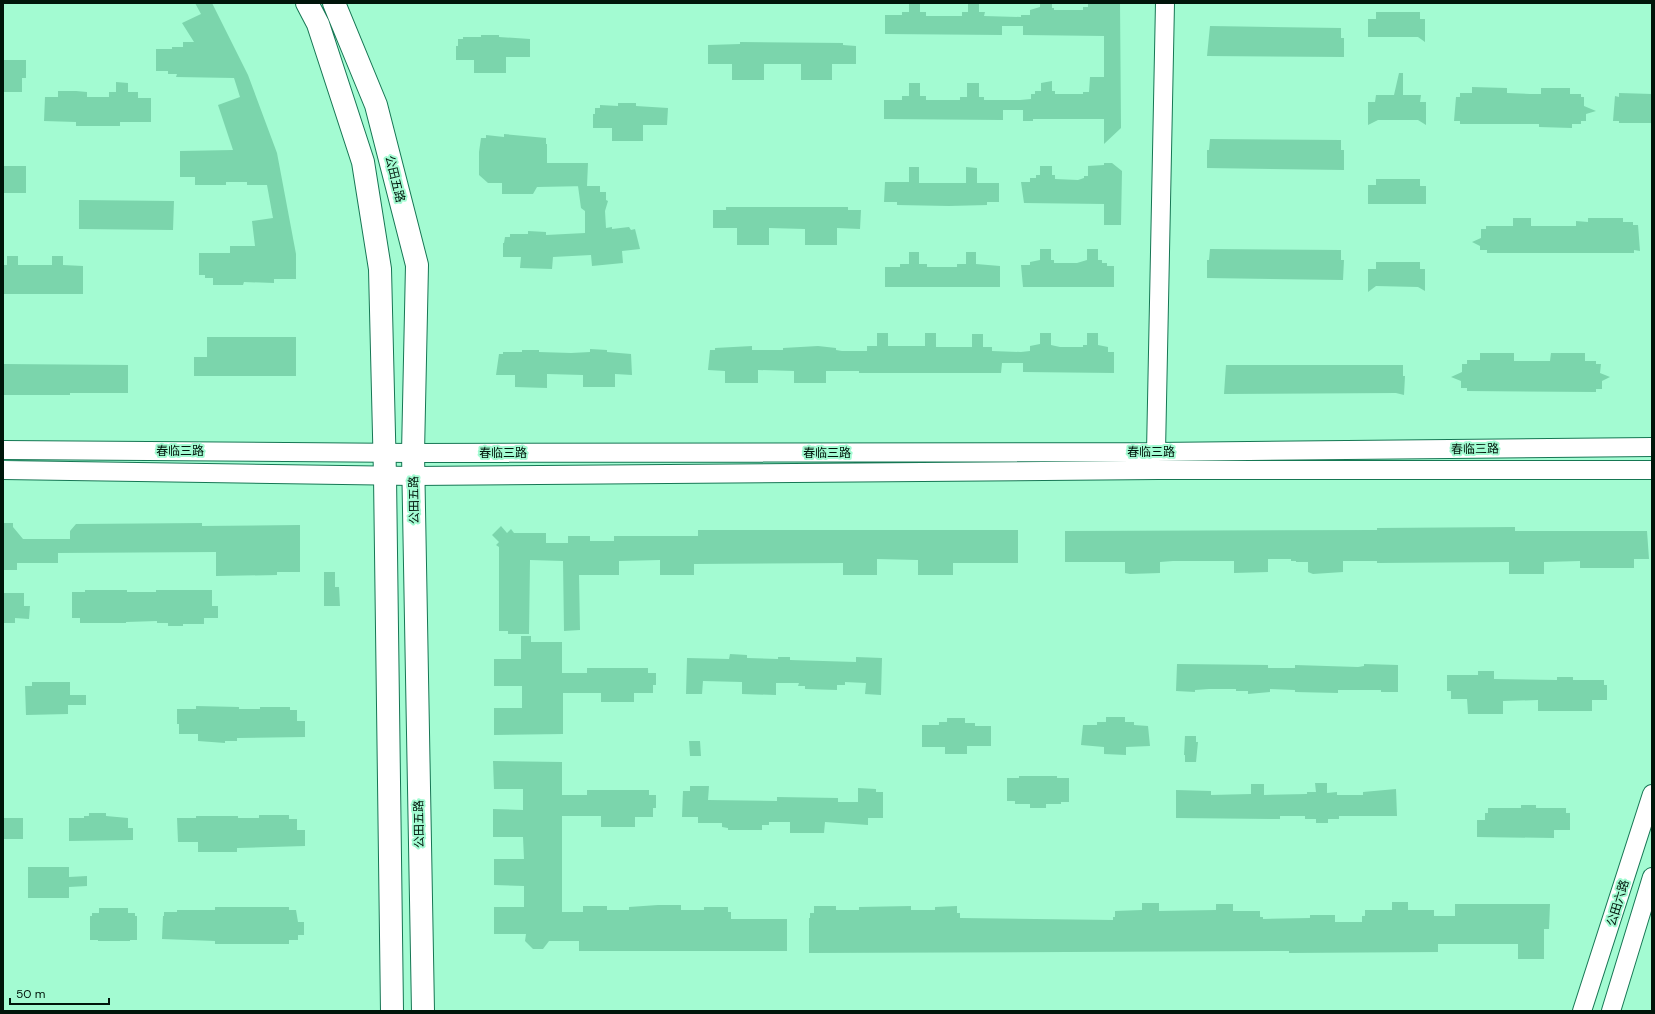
<svg xmlns="http://www.w3.org/2000/svg" width="1655" height="1014" viewBox="0 0 1655 1014" font-family="'DM Sans','Noto Sans SC',sans-serif">
<rect width="100%" height="100%" fill="#a3fbd2"/>
<path fill="#7bd5ac" d="M195,3h17l36,72 29,78 19,101v25h-22v4l-30,-1 -1,3h-30v-7h-8v-3h-6v-22h31v-7h25l-3,-25 21,-3 -6,-33h-20v-3h-21v3h-31v-8h-15v-26l53,-1 -15,-45 22,-8 -6,-19 -58,-1 1,-3h-9v-3h-12v-22h16v-2h11v-5h11l-12,-19 19,-9z
M909,3h11v9h6v4h36v-4h6v-9h11v9h6l-1,4 37,1v-2h9v-5l10,-3v-4h12v5h2v2h29v-3h5v-4h32l1,125 -17,16v-25h-71v2h-10v-11h-20v10l-119,-1v-19h18v-4h7v-13h11v13h6v4h34v-3h7v-14h12v14h5v3h36l11,-1v-5h4v-3h6v-8l11,-2v10h3v3h28v-2h6l1,-15h14v-41l-81,-1v-9h-21v9l-117,-1v-19h17v-3h7z
M1376,12h44v7h5v23l-7,-5h-50v-18h8z
M1210,26l131,2v10h3v19l-137,-1z
M481,35h18v2l31,2v18h-24v16h-32v-13h-18v-14h2v-7h5v-2h18z
M740,42l103,1v2l13,1v18h-24v16h-31v-16h-37v16h-32v-16h-24v-19l32,-1z
M3,60h23v18h-4v14h-19z
M1399,73h4v22h18l-1,7h6v23l-8,-5h-40l-10,5v-23h7l1,-7h18z
M116,82l12,1v9h10v6h13v24h-31v4h-44v-4l-32,-1 1,-24h13v-6h18l11,1v5h22v-5h7z
M1472,87l35,1v5l23,1h11v-6h29v6h11v3h3v9l12,5 -10,3v7h-5v3h-9v4l-33,-1v-3h-79v-3h-6l2,-24h4v-4h12z
M1619,93l33,1v29h-33v-2h-6l2,-25 4,1z
M618,103h18v3l32,2 -1,17h-24v16h-31v-13h-19v-14h2v-6h5v-3l18,1z
M504,134l42,4v6h1v19h41l-1,23 -50,1 -4,7h-31v-11h-14l-9,-8v-23l2,-14h5v-3l18,2z
M1210,139l131,1v10h3v20l-137,-2v-18h2z
M1104,163h8l10,8 -1,54h-17v-21l-80,-1 -3,-21h9v-4h6v-3h4v-9h12v9h3v4l23,1 6,-2v-2h4v-10l16,-1z
M3,166h23v27h-23z
M909,167h10v16h47v-16l11,1v15h22v19h-12v3l-38,1 -52,-1v-3h-13l1,-20h24z
M1376,179h44v7h6v18h-58v-19h8z
M578,186h22v6h6v8l2,1 -3,10 1,17 6,-1v2l17,-2 2,3 4,-1 5,20 -18,2 1,12 -31,3 -1,-11 -38,2 -1,12 -32,-1 1,-11h-18v-14h1l1,-6h5v-3h18v-3l18,1v3l39,-2v-22l-4,-3z
M79,200l95,1 -1,29 -94,-1z
M726,207h122v3h13l-1,19 -23,-1v17h-32v-16l-36,-1v17h-32v-17h-24v-18h13z
M1513,218h18v8h45v-5l12,1v-4h35v4h10v3h5l2,26 -6,-1v3h-147v-3h-7v-4l-8,-4 9,-4v-9h5v-3h27z
M1040,249h11v11h3v3h23l10,-3v-11h11v11h4v3h5v3h7v21h-91l-2,-22h9v-3l10,-2z
M1210,249l131,1v10h3l-1,20 -136,-2v-18h2z
M909,252h10v12h8v3h30v-3h9v-12h10v12l24,2v21h-115v-20h15v-3h9z
M7,256h11v9h34v-9h11v9l20,1v28h-80v-29h4z
M1376,262h44v7h5v22l-7,-4 -42,-1 -8,6v-23h8z
M877,333h11v13h37v-13h11v14h36v-13h11v13h9v4l29,1 9,-1v-5l10,-2v-11h11v12l9,2h23v-2h4v-12h11v12l10,2v5h6v21l-91,-1v-9h-21l-1,10h-142v-2h-33v12h-32v-12l-36,-1v13h-33v-12l-17,-1 2,-20h5v-2l37,-2v4h31v-2l35,-2 18,2v2l6,1h25v-5h10z
M207,337h89v39h-102v-19h13z
M590,349l17,1v2l24,2 1,21 -17,-1v13h-32v-12l-36,-1v14l-32,-1v-12h-19l3,-21h4v-2h19v-2h17v2l32,1 19,-1z
M1480,353h34v8h36l1,-8h34v8h11v3h5l-1,9 10,4 -8,4v8h-6v3l-129,-1v-3h-6v-7l-10,-4 11,-5v-8h5v-4h13z
M3,364l125,1v28h-58v2h-67z
M1226,365h177v11h2l-1,19 -8,-2 -172,1z
M3,523h10v4l10,12h47v-8l6,-7 126,-1v3l98,-1v47h-23v3l-61,1v-24l-158,1v10h-41v7h-14z
M501,526l6,7 4,-4 3,4h32v10h22v-7h22v5h24v-5h84v-6h320v33h-65v12h-35v-15l-41,-1v16h-34v-12l-149,1v11h-34v-15l-41,1v14h-40l1,55 -16,1 -1,-70 -33,-1 -1,74h-21v-3h-9v-84l-3,-2 3,-3 -7,-7z
M1515,527v4h132l2,28h-15v9h-54v-7l-36,1v12h-35v-12l-132,1v-2h-34v11l-30,2 -5,-2v-10h-12v-1h-5v-2h-23v13l-34,1v-12h-61l-13,1v11l-30,1 -5,-1v-11h-60v-31l312,-1v-2z
M324,572h11v15h4l1,19h-16z
M85,590h42v2h29v-2h56v16h6v12h-14v6h-21v2h-15v-3h-11v-2l-31,1v1h-46v-5h-8v-26h13z
M3,593h21v13h6l-1,13 -14,-1v5h-12z
M521,636h10v6h31v31h25v-5h61v5h8v12h-3v8h-19v9h-33v-9h-38v41l-69,1v-27h28v-22h-28v-27h27z
M730,654l17,1v3l31,1v-2h12v3l66,2v-5l26,1 -1,37 -16,-1 1,-11 -21,-1v3h-8v5l-32,-1v-3h-7l1,-3h-23v12l-34,-1v-12l-39,-1 -1,13h-16l1,-36 42,1z
M1177,664l91,1v3h27v-3l63,2 6,-1v-2l34,1v27h-17v-2h-43v3l-43,-1v-2l-25,-1v3l-22,2v-3h-12v-2h-27l-14,1v2l-19,-1z
M1478,671h16v8l63,1v-3h16v3h31v5h3v15h-15v11h-54v-11l-35,1v13h-35l-1,-15h-16v-8h-4v-16h31z
M32,682h38v13h16v10h-18v9l-42,1 -1,-29h7z
M196,706l43,1v2h21v-2h30v3h7v11h8v16l-68,1v3h-12v2l-27,-2v-7h-19v-10h-2v-15h19z
M1106,717h19v5h9v3l14,1 2,20 -24,1v8l-22,-1v-7l-23,-2 2,-20h14v-3h9z
M947,718h18v5h10v3h16v20h-24v8h-22v-7h-23v-22h17v-3h8z
M1185,736h11v6h2l-2,20h-11v-7h-1z
M689,741h11l1,15h-11z
M493,761l69,1v33h25v-5h62v5h7v13h-3v9h-18v10h-34v-11h-39v96h21v-6h24v4h22v-3l29,-2h23v5h23v-3h24v5h3v7h56v32h-208v-10h-30l-6,8h-10l-8,-8 1,-7h-32v-27h30v-21l-30,-1v-26h30l-1,-22h-30v-28l30,1v-21h-29z
M1019,776h38v2h12v24h-8v2h-15v4h-16v-4h-15v-3h-8v-23h12z
M1315,783h12v10l10,-1v3h26v-3l33,-3 1,27h-58v3h-11v4h-12v-4h-11v-3h-25v3l-104,-1v-28l35,1v4l40,-1v-10h13v11l43,-1v-2h9z
M690,786h19l-1,14 69,1v-4l61,1v4h20v-14l18,1v3h7v26h-15v7l-43,-3 -1,11h-34v-11h-21v3h-7v5h-34v-2l-6,-1v-4h-24v-6h-16l1,-26h7z
M1521,805h15v3h30v5h4v17h-16v8l-77,-1v-17h8v-7h3v-5h33z
M89,813h17v3l22,2v10h5v12l-64,1v-23h15v-2h5z
M259,815h30v4h8v11h8v16l-68,2v4h-39v-10h-20l-1,-24h19v-2h42v2h21z
M3,818h20v21h-20z
M28,867h41v10l18,-1v10l-18,1v11h-41z
M1392,902h16v8h26v6h21v-12h95l-1,25h-5v30h-26v-15h-80v8l-149,1v-2l-480,2v-35h1v-5h4v-7h22v4h23v-3l52,-1v4h24v-3l22,-1v7h3v5l153,2v-3h2v-6l27,-1v-7h17v8l57,-1v-6h17v7h27v6h3v2l47,-1v-3h25v7h27v-6h3v-6h27z
M215,907h74v3h7l2,12h6v13h-6v5h-9v4h-74v-3l-53,-2 1,-23h1v-4h13v-2h38z
M99,908h29v5h7v3h2v24h-7v1h-32v-1h-8v-24h2v-3h7z"/>
<g fill="none" stroke-linecap="round" stroke-linejoin="round">
<g stroke="#167754" stroke-width="20">
<path id="minor" d="M3,450l410,3 743,-1 496,-5
M1157,464l-1,-12 9,-449
M3,470l410,6 745,-6h494
M1582,1011l70,-217
M1611,1011l41,-134"/>
</g>
<g stroke="#167754" stroke-width="24">
<path id="major" d="M307,3l11,21 45,138 17,107 5,207 7,535
M334,3l42,102 41,160 -4,188 10,558"/>
</g>
<use href="#minor" stroke="#fff" stroke-width="18"/>
<use href="#major" stroke="#fff" stroke-width="22"/>
</g>
<g text-anchor="middle" stroke-width="4" stroke-linejoin="round" paint-order="stroke">
<g font-size="12" fill="#00150a" stroke="#a3fbd2">
<text transform="translate(395 179) rotate(76)" y="4">公田五路</text>
<text transform="translate(1475 449) rotate(-1)" y="4">春临三路</text>
<text x="180" y="455">春临三路</text>
<text x="1151" y="456">春临三路</text>
<text x="503" y="457">春临三路</text>
<text x="827" y="457">春临三路</text>
<text transform="translate(414 500) rotate(-91)" y="4">公田五路</text>
<text transform="translate(419 824) rotate(-91)" y="4">公田五路</text>
<text transform="translate(1618 903) rotate(-73)" y="4">公田六路</text>
</g>
</g>
<rect width="1655" height="1014" fill="none" stroke="#00150a" stroke-width="8"/>
<path d="M10 998v6h99v-6" fill="none" stroke="#00150a" stroke-width="2"/>
<text x="16" y="998" font-size="12" fill="#00150a" stroke="#a3fbd2" stroke-width="3" paint-order="stroke">50 m</text>
</svg>
